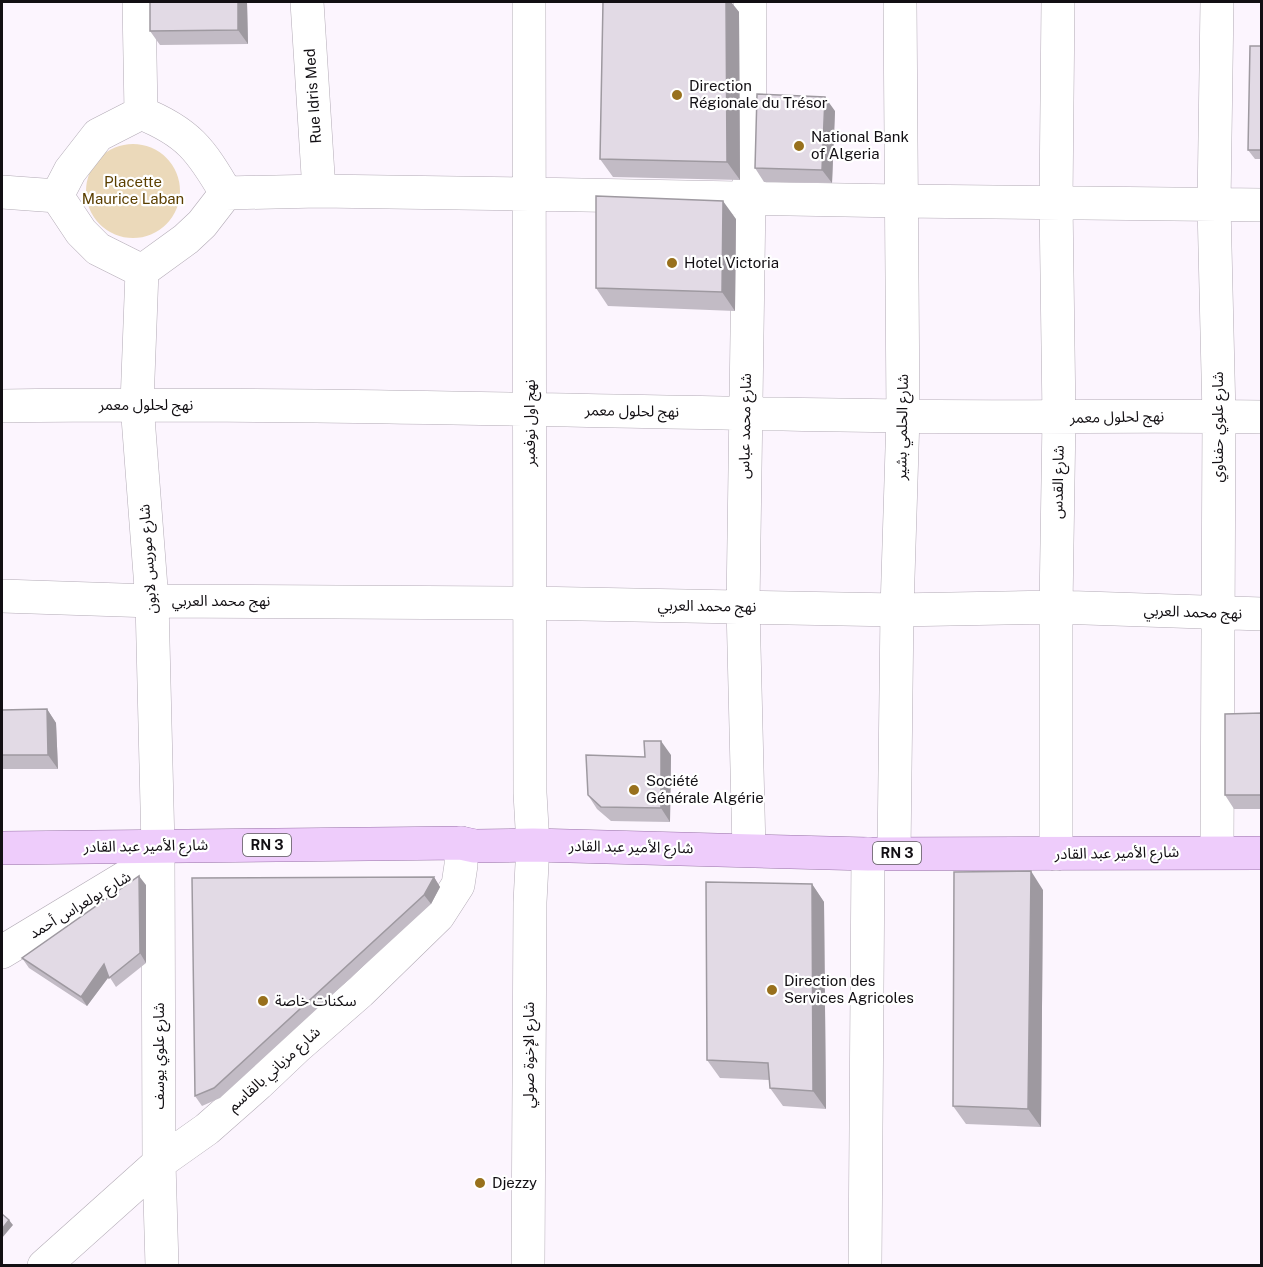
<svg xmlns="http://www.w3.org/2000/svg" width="1263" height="1267" viewBox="0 0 1263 1267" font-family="'Public Sans','Noto Sans Arabic',sans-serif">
<rect width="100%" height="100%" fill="#fcf5fe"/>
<path fill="#ebd9ba" d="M86 191a47 47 0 1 1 94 0a47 47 0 1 1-94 0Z"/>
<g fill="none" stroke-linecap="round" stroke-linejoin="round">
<g stroke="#b3abb6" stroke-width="34">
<path id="minor" d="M139,2l2,111
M307,2l12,189
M141,113c47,19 60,37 85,80l-24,31 -16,15 -44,32 -44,-22 -17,-17 -24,-36 13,-25 28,-36z
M2,192l55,4
M226,193l93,-2 211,3 370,7 362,4
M142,271l-5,133 15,197 6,246 1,316 3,103
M2,406c299,-4 599,6 899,10 120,2 240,-1 361,1
M2,596l150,5 378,2 367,7 159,-3 206,7
M749,850l-6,-244 6,-408 1,-196
M1217,852l2,-436 -5,-211 3,-203
M894,853l3,-243 6,-194 -3,-414
M1056,854v-247l3,-189 -3,-217 2,-199
M2,952l157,-95
M44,1266l115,-103 48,-34 51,-45 39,-37 63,-55 78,-76 20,-31 3,-20v-22
M528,1266l2,-364 3,-57 -3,-52 -1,-791
M865,1266l3,-412"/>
</g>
<g stroke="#9974a8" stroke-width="34">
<path id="major" d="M2,848l459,-5 14,3 58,-1 335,9 394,-1"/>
</g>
<use href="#minor" stroke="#fff" stroke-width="33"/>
<use href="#major" stroke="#eeccfb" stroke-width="33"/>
</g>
<path fill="#c2bbc5" d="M247,2l1,42 -88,1 -10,-14z
M603,2h128l8,10 1,168 -127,-3 -13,-18z
M1262,46v113h-7l-7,-9z
M835,111l-3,72 -68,-1 -9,-14z
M736,219l-1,92 -127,-5 -12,-18z
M47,709l9,14 2,46h-56v-59z
M1262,713v96h-28l-9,-14z
M671,755l-1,67 -59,-1 -14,-12 -9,-14 57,-38z
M434,877l6,10 -9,17 -211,194 -18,8 -7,-10z
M812,884l12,18 2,207 -43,-3 -13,-18v-8l-50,-2 -13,-18z
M146,885v78l-30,24 -7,-11 -22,30 -58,-38 -7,-10z
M1043,890l-2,237 -75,-3 -13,-18z"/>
<path fill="#9e99a0" d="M238,2h9l1,42 -10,-14z
M726,2h5l8,10 1,168 -13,-18z
M825,97l10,14 -3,72 -10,-13z
M723,201l13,18 -1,92 -13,-19z
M47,709l9,14 2,46 -10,-14z
M661,741l10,14 -1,67 -9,-14z
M1031,871l12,19 -2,237 -13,-18z
M139,876l7,9v78l-6,-10z
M434,877l6,10 -9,17 -7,-9z
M812,884l12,18 2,207 -13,-18z
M104,964l7,10 -24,32 -6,-9z
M9,1220l4,5 -11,13v-9z"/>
<path fill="#e2dae5" stroke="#9e99a0" stroke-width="1.5" d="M150,2h88v28l-88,1z
M603,2h123l1,160 -127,-3z
M1250,46h12v104h-14z
M757,94l68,3 -3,73 -67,-2z
M596,196l127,5 -1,91 -126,-4z
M47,709l1,46h-46v-45z
M1262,713v82h-37v-81z
M644,741h17v67l-60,-1 -13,-12 -2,-40 59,2z
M1031,871l-3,238 -75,-3 1,-234z
M139,876l1,77 -31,25 -5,-14 -23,33 -59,-39z
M434,877l-10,18 -210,193 -19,8 -3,-218z
M706,882l106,2 1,207 -43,-3 -2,-25 -61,-3z
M2,1214l7,6 -7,9z"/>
<g fill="#98701c" stroke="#fff" stroke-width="2">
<circle cx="677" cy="95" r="6"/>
<circle cx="799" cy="146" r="6"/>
<circle cx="672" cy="263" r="6"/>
<circle cx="634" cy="790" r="6"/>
<circle cx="772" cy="990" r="6"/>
<circle cx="263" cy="1001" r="6"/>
<circle cx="480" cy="1183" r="6"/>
</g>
<g text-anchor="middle" stroke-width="4.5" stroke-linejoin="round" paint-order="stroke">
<g fill="#fff" stroke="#59575a" stroke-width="1.5">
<rect x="243" y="834" width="48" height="22" rx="4.5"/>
<rect x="873" y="842" width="48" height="22" rx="4.5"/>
</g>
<g font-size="14" font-weight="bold" fill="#120f13">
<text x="267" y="850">RN 3</text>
<text x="897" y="858">RN 3</text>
</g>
<g font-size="15" fill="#120f13" stroke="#fff" text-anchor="start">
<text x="689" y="91">Direction<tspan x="689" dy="17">Régionale du Trésor</tspan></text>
<text x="811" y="142">National Bank<tspan x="811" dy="17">of Algeria</tspan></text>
<text x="684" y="268">Hotel Victoria</text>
<text x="646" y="786">Société<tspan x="646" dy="17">Générale Algérie</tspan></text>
<text x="784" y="986">Direction des<tspan x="784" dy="17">Services Agricoles</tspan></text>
<text x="275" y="1006">سكنات خاصة</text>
<text x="492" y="1188">Djezzy</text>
</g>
<g font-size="15" fill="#120f13" stroke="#fff">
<text transform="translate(313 96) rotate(-94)" y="5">Rue Idris Med</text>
<text x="146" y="410">نهج لحلول معمر</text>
<text transform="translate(632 411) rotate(1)" y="5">نهج لحلول معمر</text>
<text transform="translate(1117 417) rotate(-1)" y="5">نهج لحلول معمر</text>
<text transform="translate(530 423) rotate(-90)" y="5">نهج اول نوفمبر</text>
<text transform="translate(745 426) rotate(-89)" y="5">شارع محمد عباس</text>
<text transform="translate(902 427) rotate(-89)" y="5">شارع الحلمي بشير</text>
<text transform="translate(1218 427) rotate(-90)" y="5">شارع علوي حفناوي</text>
<text transform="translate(1058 482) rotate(-89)" y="5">شارع القدس</text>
<text transform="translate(148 559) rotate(-94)" y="5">شارع موريس لابون</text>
<text x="221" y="606">نهج محمد العربي</text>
<text transform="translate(707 606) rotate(1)" y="5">نهج محمد العربي</text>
<text transform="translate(1193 612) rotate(2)" y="5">نهج محمد العربي</text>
<text transform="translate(146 846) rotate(-1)" y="5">شارع الأمير عبد القادر</text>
<text transform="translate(631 847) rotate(1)" y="5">شارع الأمير عبد القادر</text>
<text transform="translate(1117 853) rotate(-1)" y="5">شارع الأمير عبد القادر</text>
<text transform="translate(80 905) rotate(-31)" y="5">شارع بولعراس أحمد</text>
<text transform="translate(529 1055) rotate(-90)" y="5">شارع الإخوة صولي</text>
<text transform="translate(159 1056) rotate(-90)" y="5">شارع علوي يوسف</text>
<text transform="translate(274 1069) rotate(-42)" y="5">شارع مزياني بالقاسم</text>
</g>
<g font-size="15" fill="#5b3f00" stroke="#fff">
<text x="133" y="187">Placette<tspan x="133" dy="17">Maurice Laban</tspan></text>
</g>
</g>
<rect width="1263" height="1267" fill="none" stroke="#120f13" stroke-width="6"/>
</svg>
